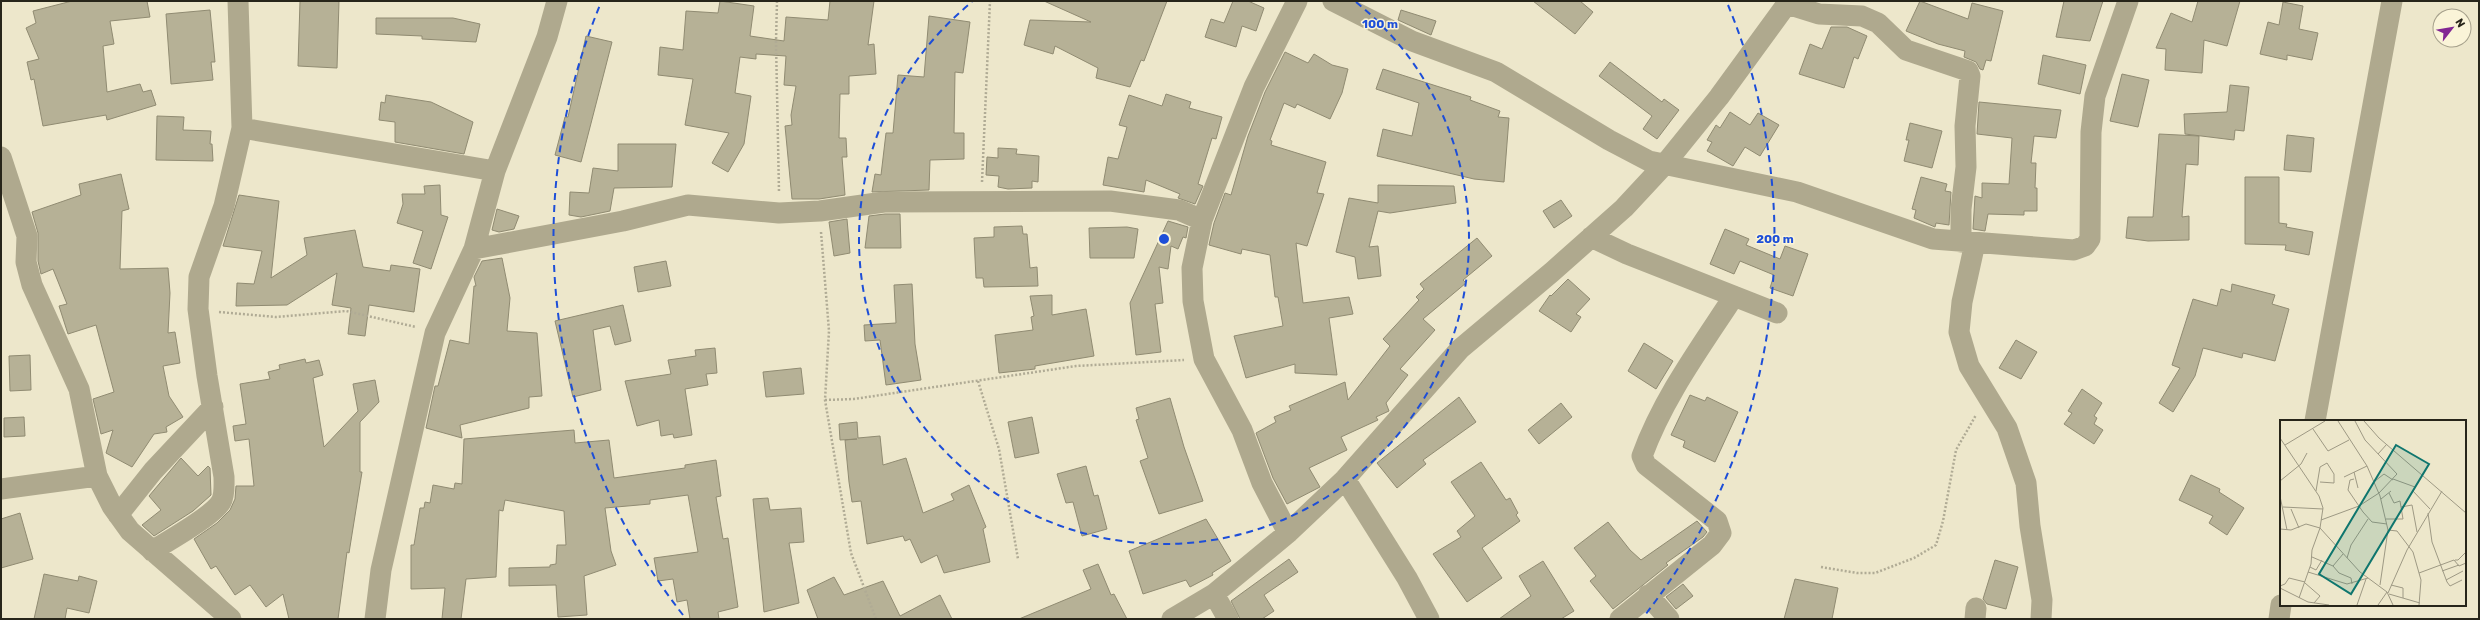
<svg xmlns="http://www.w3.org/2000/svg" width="2480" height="620" viewBox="0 0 2480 620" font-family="Rubik,sans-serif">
<rect width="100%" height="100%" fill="#ede7cb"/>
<path fill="#b6b196" stroke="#908b72" d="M72,1h75l3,16 -40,4 4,23 -11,2 4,46 33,-8 3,8 8,-2 5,15 -49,15 -1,-5 -63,11 -9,-47 -3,1 -4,-18 12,-3 -13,-31 10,-5 -3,-12z
M300,1h39l-2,67 -39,-2z
M720,1l34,5 -4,30 34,5 2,-24 42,3 2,-19h44l-6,44 6,-1 2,30 -27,2v18h-9l-1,44h7l1,19h-5l3,38 -26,4h-27l-7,-73 7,-1 -1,-10 5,-29 -12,-1 2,-29 -30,-2v5l-16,-2 -5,36 16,3 -7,48 -16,28 -16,-9 17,-30 -44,-8 8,-46 -35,-4 2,-28 23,3 3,-39 32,2z
M1044,1h123l-23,60 -3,-1 -11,27 -34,-9 2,-10 -43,-22 -2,8 -29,-9 6,-25 61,2z
M1233,1h15l16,7 -8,23 -14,-5 -6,21 -31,-10 6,-18 13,4z
M1533,1h47l13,11 -18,22z
M1920,1l48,18 4,-16 31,8 -12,50 -5,-1 -3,10 -3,-1 -4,-7 -12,-5 1,-6 -27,-7 -32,-13z
M2064,1h39l-13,40 -34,-4z
M2198,1h42l-13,45 -23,-6 -2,33 -37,-3 1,-21 -10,-1 15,-35 21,9z
M2283,2l20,4 -4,23 19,4 -6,27 -25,-5v5l-27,-6 8,-32 11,3z
M210,10l5,52h-4l2,18 -42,4 -5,-70z
M1401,10l35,11 -5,14 -33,-15z
M929,16l41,6 -7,51 -8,-1 -1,61h10v26l-34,1 -1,30 -57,2 3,-18 6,1 5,-42h7l5,-58 26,2z
M376,18h77l27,6 -4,18 -54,-3v-3l-46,-2z
M1831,27h16l20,9 -9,23 -4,-2 -10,31 -45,-14 11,-30 12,5z
M586,36l26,6 -31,120 -26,-7 10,-38h3z
M1285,52l23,11 6,-9 18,11 16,4 -6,24 -12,26 -33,-15 -2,4 -11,-5 -14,37 2,1 -1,4 55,17 -9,31 7,1 -17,52 -11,-3 7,60 46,-6 4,17 -24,4 8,57 -42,-2v-9l-49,14 -12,-42 49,-10 -5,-29h-3l-5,-42 -28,-6 -1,5 -32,-9 5,-22 11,-30 6,2 17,-59 17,-44z
M2043,55l43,10 -6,29 -42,-10z
M1610,62l52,40 2,-3 15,11 -22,29 -14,-10 9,-13 -53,-40z
M1383,69l88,28 -1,3 30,11 -2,6 11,1 -5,64 -30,-3 -97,-23 6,-27 29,7 7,-33 -43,-14z
M2122,74l27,6 -11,47 -28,-6z
M2230,85l19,2 -5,44 -9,-1 -1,10 -49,-6 -1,-20 43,-2z
M1166,94l25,8 -2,6 33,9 -6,22 -4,-1 -14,46 5,2 -8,18 -17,-6 2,-4 -34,-14 -2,12 -41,-7 5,-28 10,2 9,-32 -8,-2 10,-30 33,11z
M386,95l45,7 42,20 -9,32 -69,-12v-20l-16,-2 2,-18 4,1z
M1979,102l82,8 -5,28 -22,-2 -3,27h5l-1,25h2v23h-13v4l-36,-1 -3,17 -12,-2 2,-33 7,2v-15l27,1 3,-46 -35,-4z
M1730,112l20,13 8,-12 21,12 -19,31 -15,-9 -12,19 -26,-15 5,-9 -5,-2 9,-15 4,3z
M157,116l27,1 -1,13 28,1 -1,13h2l1,17 -57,-1z
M1910,123l32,8 -10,37 -28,-7 5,-21h-3z
M2159,134l40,2 -1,29 -12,-1 -4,53 7,-1v24l-41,1 -22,-3 2,-21h25z
M2287,135l27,3 -3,34 -27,-2z
M618,144h58l-4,43 -58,1 -4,23 -29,6 -12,-2 1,-23 19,1 4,-25 25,3z
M998,148l19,1 -1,5 23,2 -1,26 -6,-1v7l-24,1 -10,-2 1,-11 -13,-1 1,-18 11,1z
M121,174l8,35 -7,2 -2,58 48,-1 2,25 -2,40 7,-1 5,31 -17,3 6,30 14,21 -17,10 1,5 -13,2 -22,33 -26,-14 7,-23 -12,4 -8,-35 21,-7 -18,-67 -28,9 -9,-28 8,-2 -14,-35 -12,5 -3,-13v-28l-6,-21 49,-17 -2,-11z
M1921,177l26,7 -2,7 6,1 -2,33 -13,-2 -1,4 -21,-9 2,-8 -4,-1z
M2245,177h34v46l8,1 -1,3 27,5 -4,23 -24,-5 1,-5 -41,-1z
M440,185l1,30 7,2 -17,52 -18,-6 10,-32 -26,-8 6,-19 -1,-10h23l-1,-8z
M1378,185l76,1 2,17 -66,10 -12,-2 -9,36 9,-1 3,30 -23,3 -3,-22 -19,-5 13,-54 29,5z
M239,195l40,6 -8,77 36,-23 -3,-17 51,-8 8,37 27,4 1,-6 29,4 -6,43 -45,-7 -4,31 -17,-2 3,-26 -19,-3 5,-32 -50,32 -51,1 1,-23 17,1 8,-33 -39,-5z
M1561,200l11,16 -18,12 -11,-17z
M497,209l22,7 -5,13 -15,3 -7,-2z
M885,214h15l1,34h-36l4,-32z
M847,219l3,34 -16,3 -5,-34z
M1168,221l20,6 -2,11 -3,-1 -5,12 -7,-3 -3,23 -9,-2 4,36 -8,1 6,48 -25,3 -6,-52z
M1022,226l1,8h4l3,34 7,-1 1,19 -54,1 -1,-9h-7l-2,-40 20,-1v-10z
M1127,227l11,2 -4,29h-44l-1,-30z
M1725,229l24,10 -3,6 34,14 5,-13 23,8 -15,42 -23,-8 4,-13 -34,-14 -6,13 -24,-10z
M1477,238l15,18 -29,24 3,3 -43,36 12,11 -35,39 8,6 -22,28 3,8 -13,6 2,3 -37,17 6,13 -38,18 11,19 -33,17 -14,-26 -17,-45 20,-11 -2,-5 17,-7 -2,-4 56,-24 3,18 42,-54 -7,-7 36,-39 -3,-3 8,-8 -4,-5z
M502,258l8,40 -3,33 30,2 5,63 -13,1v11l-69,17 2,13 -36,-10 9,-42h3l12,-46 19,4 5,-58h2l-2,-9 8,-16z
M666,261l5,25 -33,6 -4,-25z
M1568,279l22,20 -14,15 5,3 -10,15 -32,-21 11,-16 1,1z
M912,284l3,60 6,36 -35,5 -6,-45 -15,1 -1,-16 32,-2 -2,-38z
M2232,284l43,11 -3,9 17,5 -14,52 -32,-8 -1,5 -39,-10 -8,28 -22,36 -14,-9 21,-35 -8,-3 21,-66 24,7 4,-17 10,3z
M1052,295v20l34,-6 8,47 -59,10v3l-36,4 -4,-38 38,-5 -2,-13 3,-1 -4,-20z
M623,305l8,36 -16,4 -5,-19 -17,4 8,60 -28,7 -18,-76z
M2016,340l21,12 -16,27 -22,-11z
M1644,343l29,18 -17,28 -28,-18z
M715,348l2,25 -11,1 2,11 -23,4 7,46 -18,3 -1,-4 -12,2 -2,-16 -22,6 -12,-45 46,-7 -3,-14 28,-4 -1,-6z
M30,355l1,35 -21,1 -1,-35z
M305,359l1,4 13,-3 4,15 -10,3 11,69 34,-36 -5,-27 22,-4 4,22 -19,20v50h2l-13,81 -2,-1 -9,67h-49l-6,-25 -17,13 -16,-22 -15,10 -19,-29 -5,3 -17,-30 23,-16 13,-13 5,-11 1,-13h18l-5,-47 -14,2 -2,-15 13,-2 -6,-40 30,-5 -2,-7 12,-3 -1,-4z
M801,368l3,26 -38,3 -3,-25z
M2082,389l20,14 -8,13 3,2 -3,6 9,6 -9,14 -30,-20 8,-11 -4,-2z
M1690,395l15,6 2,-4 31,15 -23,50 -32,-15 2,-6 -14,-6z
M1459,397l17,25 -53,38 3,4 -29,24 -20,-25z
M1170,398l14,49 19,54 -44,13 -19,-53 8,-3 -12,-38 3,-1 -3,-11z
M1561,403l11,14 -33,27 -11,-14z
M24,417l1,19 -21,1v-19z
M1032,417l7,36 -24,5 -7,-36z
M857,422l1,16 22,-2 3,29 23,-7 17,55 31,-13 -3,-6 18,-9 17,42 -3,2 7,33 -46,11 -7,-18 -16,8 -11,-24 -5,2 -2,-5 -36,8 -6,-43 -9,1 -3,-20 -4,-42 12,-1 -17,1 -1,-16z
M574,430l1,13 34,-3 5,38 71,-10v-3l31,-5 5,36 -5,1 7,42 5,-1 10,69 -20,5 1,7h-29l-3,-19 -10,2 -4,-23 -15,2 -4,-23 44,-6 -10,-57 -38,5v4l-45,4 6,43 5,14 -32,11 3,39 -29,2 -2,-32 -47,1v-18l41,-1v-2l6,-1 1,-19h9l-2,-34 -59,-11 -2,11 -4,-1 -3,67 -30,2 -5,40h-19l3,-31 -34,1v-44h3l6,-37h4l1,-6 5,1 3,-18 21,4 1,-6 7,1 2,-45z
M181,458l17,18 10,-10 2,2 1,27 -18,16 -39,25 -12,-11 19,-15 -12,-14z
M1481,462l25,38 4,-2 8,15 -2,2 4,6 -38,27 20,30 -35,24 -34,-48 28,-17 -4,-6 18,-15 -24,-34z
M1086,466l8,30 4,-1 9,34 -25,7 -9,-34 -7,1 -9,-29z
M2191,475l29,14 -1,3 25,16 -17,27 -18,-12 4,-7 -34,-16z
M768,498l2,12 31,-2 3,34 -15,1 10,60 -35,9 -11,-113z
M20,513l13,46 -32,9v-49z
M1206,519l25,42 -19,12 1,2 -23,12 -4,-7 -43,14 -14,-43z
M1697,521l10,11 -4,5 -37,26 2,2 -55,44 -23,-28 6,-5 -22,-28 34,-26 22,28 11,10z
M1289,559l9,13 -34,23 10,16 -12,8h-22l-9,-18z
M1995,560l23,7 -12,42 -19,-5 -4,-5z
M1543,561l31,50 -13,8h-62l32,-23 -12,-20z
M1098,564l13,31 3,-1 13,25h-108l72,-30 -8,-19z
M44,574l34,7 1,-5 18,5 -8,32 -22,-5 -2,11h-31z
M834,577l10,18 39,-14 17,35 40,-21 12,24h-134l-11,-29z
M1795,579l43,9 -6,31h-48z
M1683,584l10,12 -17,13 -10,-12z"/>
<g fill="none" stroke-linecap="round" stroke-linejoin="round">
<path stroke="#b0ab95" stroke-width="2.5" stroke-dasharray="2 2" stroke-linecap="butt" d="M777,1l-1,41 3,150
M982,182l8,-181
M821,232l8,99 -4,69 26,153 25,66
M219,312l57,5 70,-6 70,16
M978,381l21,68 19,110
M825,400l29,-1 222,-33 108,-6
M1821,567l36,6h18l39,-15 22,-13 7,-24 13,-71 20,-35"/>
<path stroke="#afa98e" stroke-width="21" d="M1333,1l79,40 84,31 113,68 40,21 148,31 136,47 141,11 11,-4 5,-7 1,-107 4,-36 33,-95
M1787,4l32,10 43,2 16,7 28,27 62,21 2,5 -5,50 1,41 -5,42v33
M242,128l253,43
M1,157l26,79 -1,26 6,23 47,104 18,87 15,30 18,25 101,88
M1591,237l36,17 150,59
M1975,243l-13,59 -3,30 10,34 38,62 19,55 4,43 12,74 -1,19
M474,249l149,-28 65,-16 91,8 41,-2 64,-9 226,-1 69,9 23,10
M2315,421l77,-420
M1345,479l62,99 22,41
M1,489l96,-13
M118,515l35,-44 60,-64
M1288,533l-26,-50 -20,-53 -38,-71 -11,-58 -1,-33 10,-48 52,-133 43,-86
M152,551c16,-10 61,-35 69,-49 4,-7 3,-18 3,-25l-17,-101 -9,-67 1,-32 25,-71 18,-78 -4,-127
M1214,594l14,25
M1648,595l21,24
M375,619l6,-49 54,-237 39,-84 21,-78 52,-134 10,-36
M1172,619l42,-25 74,-61 57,-54 115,-130 92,-77 72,-64 40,-43 55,-68 70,-96
M1620,619l92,-74 9,-12 -4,-12 -71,-56 -4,-9c21,-58 58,-108 92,-160
M1975,619l1,-11
M2279,619l2,-14"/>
</g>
<g fill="none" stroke="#1d4ed8" stroke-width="2" stroke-dasharray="7 5">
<path d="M1356 2A305 305 0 1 1 972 2"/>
<path d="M683 615A611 611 0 0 1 600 5M1728 5A611 611 0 0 1 1645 615"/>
</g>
<g transform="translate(2280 420)">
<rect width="186" height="186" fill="#ede7cb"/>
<path fill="none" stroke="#9e9984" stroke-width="1" d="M58,1l29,45 13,30 8,34 -8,55M84,1l15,17 87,75M33,9l15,22 21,-11M0,18l39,58 4,12 -3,20 40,44 27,20 6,13M5,25l40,-24M98,34l9,-10M74,52l4,16M64,57l23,-11M74,59l-4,1 -2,10 15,22 9,10 15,2M113,59l22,8M0,61l21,-17 6,-11M95,61l9,-7 9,6M132,70l18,19M36,71l4,-24 7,-4 7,11v9l-14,-1M0,76l7,34M101,79l10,-8M3,87l40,2M121,87l11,-2 5,27M11,89l8,19M148,93l4,29 15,40 3,4 12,-6M106,99h17l-3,-18 -6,2 -5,-10M41,100l38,-14 20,-13 18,-19 -32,-34 -10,-19M0,109l11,1 15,-6 14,4 -8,22 -1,14 -12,34M108,110l9,1 16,21 8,28 -2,25M32,137l21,9 6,7 12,5 1,6M67,138l4,-13 17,-26M175,140h3l8,-8M53,146l10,-12M30,147l6,3 6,-10M162,151l17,-6M28,152l39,12 21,-6M139,153l35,-13 5,6 7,-3M166,160l17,-9M25,163l15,13 -6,7M111,165l12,3v10M0,166l5,-2 4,-6 16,4M0,168l28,14 21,3M108,173l19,-43 35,-59M109,174l31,9M77,185l9,-26M98,185l9,-13"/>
<path fill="#0f766e" fill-opacity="0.15" stroke="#0f766e" stroke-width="2" d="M116,25l33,19 -78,130 -32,-20z"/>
<rect width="186" height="186" fill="none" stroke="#27251a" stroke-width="2"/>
</g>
<circle cx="1164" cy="239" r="6" fill="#1d4ed8" stroke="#faf4d8" stroke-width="2"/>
<g font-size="12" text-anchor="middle" font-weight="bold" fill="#1d4ed8" stroke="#faf4d8" stroke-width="3" stroke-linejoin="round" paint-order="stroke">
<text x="1380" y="28">100 m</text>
<text x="1775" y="243">200 m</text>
</g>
<rect width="2480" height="620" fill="none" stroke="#27251a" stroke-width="4"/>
<g transform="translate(2452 28) rotate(59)"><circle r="19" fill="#faf4d8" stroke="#a6a18c"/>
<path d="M0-3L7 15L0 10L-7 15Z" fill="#822793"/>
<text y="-6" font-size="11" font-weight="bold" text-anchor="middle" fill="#27251a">N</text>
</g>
</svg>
